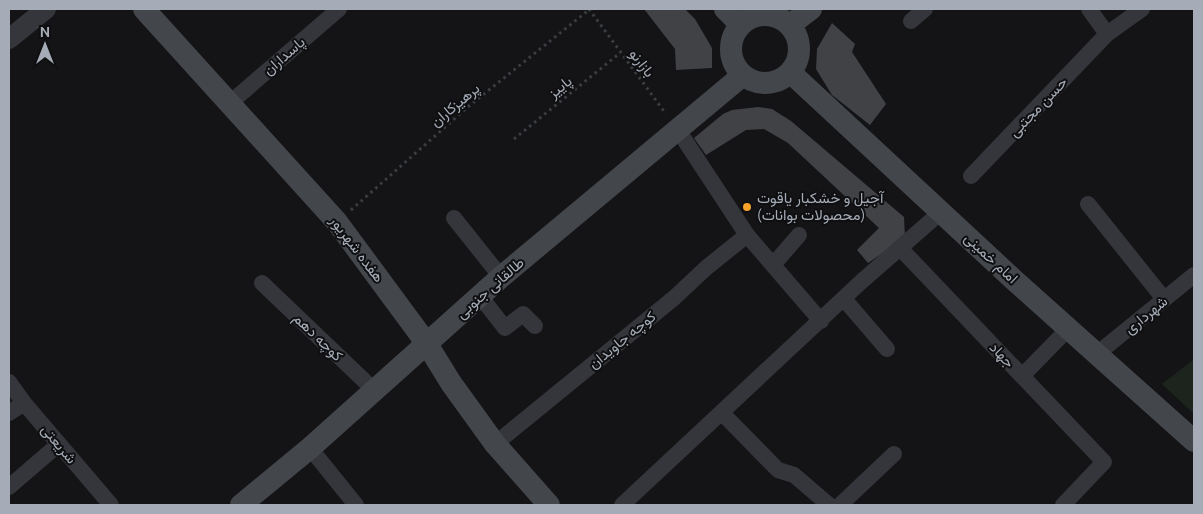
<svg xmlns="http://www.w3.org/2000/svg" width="1203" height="514" viewBox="0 0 1203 514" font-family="Ubuntu,Vazirmatn,sans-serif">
<rect width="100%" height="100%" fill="#141416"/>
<path fill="#1c241d" d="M1194,359v55l-32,-30z"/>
<path fill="#404246" d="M644,9h41l10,10 17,29v20l-36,2 -1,-21z
M832,23l23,21 -3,8 34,52 -16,21 -38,-30 -16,-26 1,-20z
M758,107l14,2 19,12 113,96 1,21 -37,25 -11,-13 22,-22 -91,-85 -24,-14 -18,1 -40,25 -12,-17 29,-24 9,-4z"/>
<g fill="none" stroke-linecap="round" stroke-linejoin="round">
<path stroke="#3b3e42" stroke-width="3" stroke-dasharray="2.5 4" stroke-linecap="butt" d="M589,9l77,105
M514,139l106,-86
M351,210l118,-104 121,-97"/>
<path stroke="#35363b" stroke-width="16" d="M1089,9l18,25
M911,21l14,-12
M230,103l109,-94
M678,130l69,105 74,86
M971,176l136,-142 35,-25
M1088,204l76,95
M454,218l47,59
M900,248l204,214 -41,43
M773,265l26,-30
M262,283l112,107
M480,296l25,32 18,-14 12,12
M844,299l43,50
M1097,354l97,-79
M1022,376l47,-48
M9,382l15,21 87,102
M9,413l15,-10
M722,413l56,57 16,5 35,30
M495,444l179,-146 32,-30 41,-33
M310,448l46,57
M9,487l50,-43
M622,505l240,-224 79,-69
M840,505l54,-51"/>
<path stroke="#35363b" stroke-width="20" d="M9,39l37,-30"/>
<path stroke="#43464b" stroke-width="22" d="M144,9l193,213 90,122 24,39 44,61 54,61
M725,9l16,16
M731 49a34 34 0 1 1 68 0a34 34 0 1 1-68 0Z
M790,25l21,-16
M790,72l224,208 180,161
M241,505l69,-57 191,-171 242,-202"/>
</g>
<circle fill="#f7a12b" stroke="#0f0f11" stroke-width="2" cx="747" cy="207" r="5"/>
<g text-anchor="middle" stroke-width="4" stroke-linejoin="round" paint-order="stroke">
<g font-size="15" fill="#a5acb7" stroke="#0f0f11">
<text transform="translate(284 56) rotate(-41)" y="5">پاسداران</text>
<text transform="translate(642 63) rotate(53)" y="5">بازارنو</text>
<text transform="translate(560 87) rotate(-39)" y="5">پاییز</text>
<text transform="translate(455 105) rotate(-40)" y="5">پرهیزکاران</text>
<text transform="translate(1038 107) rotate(-46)" y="5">حسن مجتبی</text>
<text transform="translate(357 249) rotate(53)" y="5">هفده شهریور</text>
<text transform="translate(991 258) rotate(43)" y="5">امام خمینی</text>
<text transform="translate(490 288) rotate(-41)" y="5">طالقانی جنوبی</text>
<text transform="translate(1146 315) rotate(-39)" y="5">شهرداری</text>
<text transform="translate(318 337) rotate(44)" y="5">کوچه دهم</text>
<text transform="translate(622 340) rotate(-39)" y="5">کوچه جاویدان</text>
<text transform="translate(1002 355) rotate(47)" y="5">جهاد</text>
<text transform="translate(59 444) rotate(50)" y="5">شریعتی</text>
</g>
<g font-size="15" fill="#a5acb7" stroke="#0f0f11" text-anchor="start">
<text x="757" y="203">آجیل و خشکبار یاقوت<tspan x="757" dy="17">(محصولات بوانات)</tspan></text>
</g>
</g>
<rect width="1203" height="514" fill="none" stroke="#a5acb7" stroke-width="20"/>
<g transform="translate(45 45)" stroke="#0f0f11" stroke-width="4" paint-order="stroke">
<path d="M0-4L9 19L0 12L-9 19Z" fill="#a5acb7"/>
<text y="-8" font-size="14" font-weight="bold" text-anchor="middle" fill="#a5acb7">N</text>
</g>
</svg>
